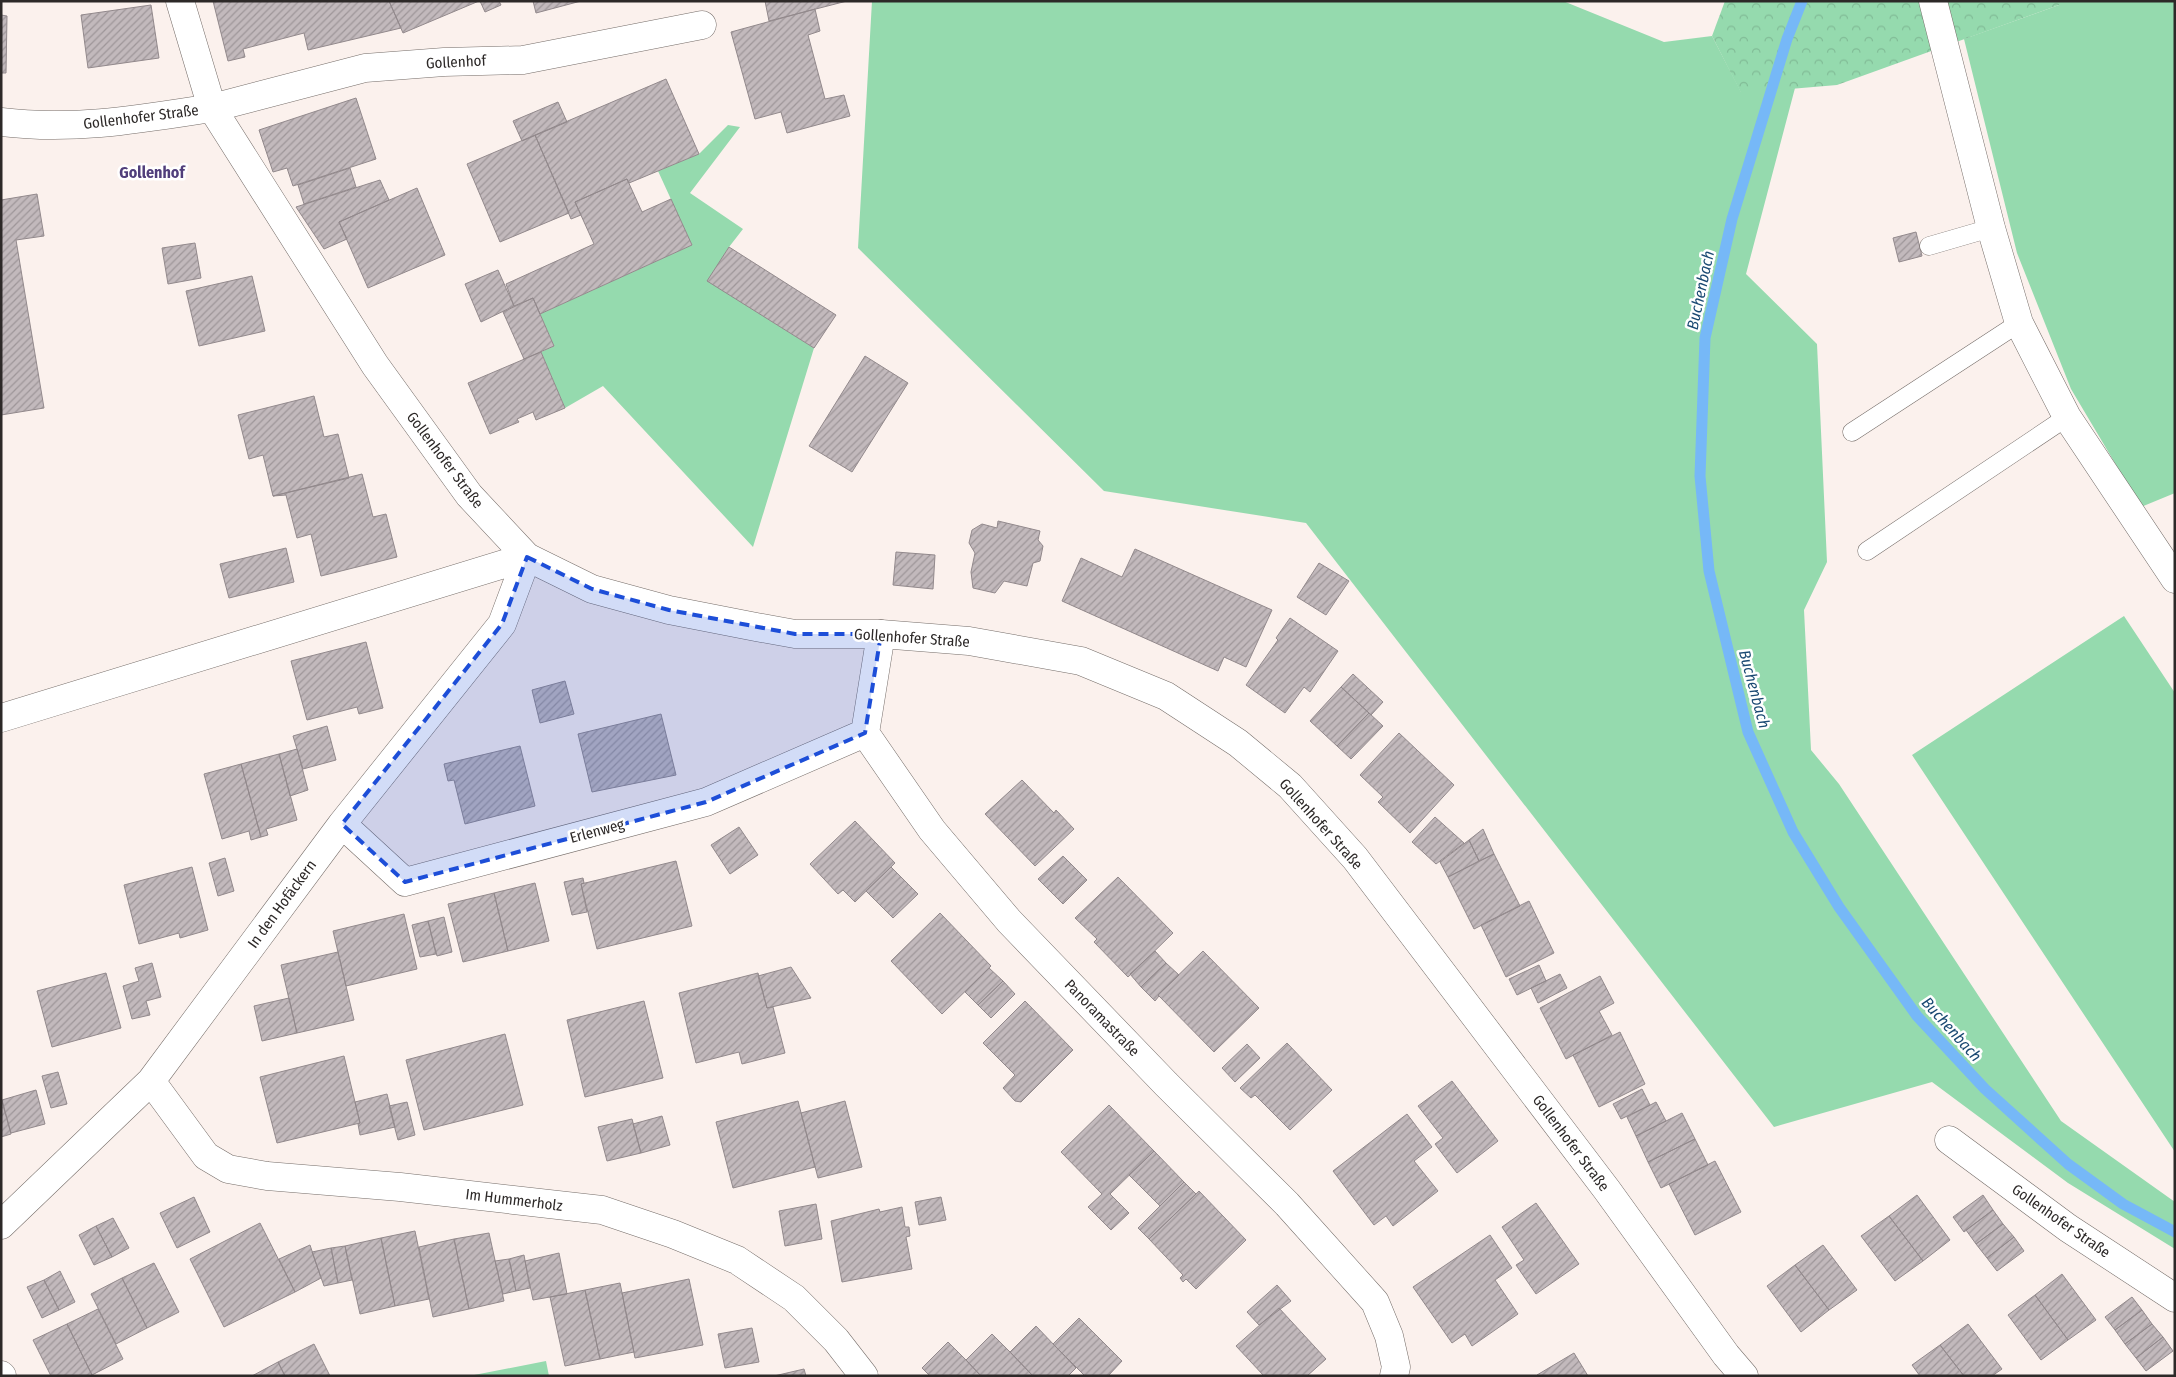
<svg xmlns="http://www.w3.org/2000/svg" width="2176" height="1377" viewBox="0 0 2176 1377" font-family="'Fira Sans Condensed',sans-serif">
<defs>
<pattern id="forest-crowns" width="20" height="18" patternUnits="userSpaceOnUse" patternTransform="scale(1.25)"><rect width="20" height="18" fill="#95daae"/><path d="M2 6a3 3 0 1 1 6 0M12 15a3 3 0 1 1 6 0" fill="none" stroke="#81bb96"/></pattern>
<pattern id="building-hatch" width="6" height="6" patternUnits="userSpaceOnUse" patternTransform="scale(1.25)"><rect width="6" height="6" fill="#c2b9bc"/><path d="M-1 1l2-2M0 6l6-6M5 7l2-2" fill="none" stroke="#9e9699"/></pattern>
</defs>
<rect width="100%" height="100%" fill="#fbf1ed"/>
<path fill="#95daae" d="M872,1h691l101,41 48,-6 29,56 54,-4 -49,186 71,70 10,218 -23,48 7,140 28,34 222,337 114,81v47l-107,-66 -136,-101 -158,45 -468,-604 -202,-32 -246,-243z
M2059,1h116v492l-34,14 -70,-118 -54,-136 -53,-214 95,-34z
M728,125l12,2 -50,66 53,36 -14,18 -21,34 106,67 -61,199 -150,-161 -38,22 -24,-56 13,-6 -14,-32 152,-69 -34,-74 41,-17z
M2124,616l51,77v459l-263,-397z
M546,1361l3,15h-80z"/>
<path fill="url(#forest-crowns)" d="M1725,1h334v4l-222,80 -96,8 -29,-57z"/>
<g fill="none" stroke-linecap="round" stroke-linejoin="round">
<path stroke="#76b8f7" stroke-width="11" d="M1802,1l-15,38 -55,180 -27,119 -5,138 9,95 39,161 45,100 46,75 78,109 68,73 83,75 55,40 52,28"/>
</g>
<path fill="url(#building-hatch)" stroke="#92898c" d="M213,1h176l12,27 -93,22 -4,-17 -61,16 2,8 -17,4z
M389,1h90l-76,32z
M480,1h19l2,4 -16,7z
M533,1h48l-45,12z
M765,1h82l-78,20z
M151,5l8,53 -71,10 -7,-53z
M815,9l5,22 -12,4 17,64 19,-4 6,21 -63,17 -6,-21 -26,7 -24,-87z
M1,15l6,1 -1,57h-5z
M666,79l33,75 -70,29 -2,-4 -52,23 6,13 -10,4 -36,-84z
M356,98l20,61 -83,27 -6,-18 -14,4 -14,-42z
M558,102l9,20 -45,19 -9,-20z
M535,135l34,78 -69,29 -33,-78z
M350,168l6,19 -52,17 -6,-19z
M627,179l15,33 29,-13 21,46 -152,69 -7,-16 -19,8 -8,-22 88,-40 -19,-42z
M380,180l9,20 -50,22 8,17 -23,10 -28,-42z
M417,188l28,67 -77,33 -29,-66z
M37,194l7,42 -28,4 28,168 -43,7v-215z
M1916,232l6,24 -23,6 -6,-24z
M195,243l6,35 -33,6 -6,-36z
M729,247l107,68 -22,33 -107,-67z
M498,270l16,36 -33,16 -16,-38z
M252,276l13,55 -66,15 -13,-55z
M533,298l21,48 -30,13 -21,-47z
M541,352l24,56 -29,12 -3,-8 -16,7 2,3 -29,12 -22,-51z
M865,356l43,27 -56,89 -43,-26z
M314,396l10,41 14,-3 11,44 -76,18 -10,-41 -14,4 -11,-44z
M362,474l11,43 13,-3 11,43 -76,19 -10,-42 -14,4 -11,-43 -13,1z
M998,521l42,10 -2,9 5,6 -3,15 -7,2 -6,23 -23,-5 -9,12 -22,-5 -2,-16 4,-19 -6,-10 3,-13 10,-6 15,4z
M286,548l8,34 -65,16 -9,-34z
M1135,549l137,61 -26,57 -22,-10 -6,14 -156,-70 19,-43 41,19z
M896,552l39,3 -2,34 -40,-4z
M1319,563l30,18 -23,34 -29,-18z
M1290,618l48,33 -28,41 -6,-5 -19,26 -39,-28 32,-45 -2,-2z
M366,642l17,66 -24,6 -2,-7 -50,13 -16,-59z
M1353,674l30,28 -12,13 -30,-28z
M565,681l9,33 -34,9 -8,-33z
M1341,687l28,26 -32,33 -27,-25z
M1369,713l14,13 -32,33 -14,-13z
M661,714l15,61 -84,17 -14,-58z
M327,726l9,34 -33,9 -10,-33z
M1399,733l55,52 -44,48 -32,-31 5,-5 -23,-22z
M520,746l15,60 -70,18 -11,-44 -6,1 -4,-17z
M297,749l11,41 -18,6 -11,-42z
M279,754l18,66 -31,9 2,6 -7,2 -20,-73z
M241,764l20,73 -10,3 -2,-9 -27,8 -18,-65z
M1022,780l32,33 2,-3 18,19 -39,37 -50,-52z
M1435,817l29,26 -28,21 -24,-22z
M855,821l40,42 -40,39 -12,-12 -5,4 -28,-30z
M739,827l19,28 -28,19 -19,-29z
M1483,829l11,25 -15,7 -10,-21z
M1469,840l10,21 -31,16 -8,-15z
M1494,854l26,52 -46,23 -26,-52z
M1063,856l24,24 -24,24 -25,-25z
M225,858l9,33 -16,5 -9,-33z
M676,861l16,65 -95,23 -16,-65z
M192,867l16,63 -28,8 -1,-5 -40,11 -15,-59z
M891,867l27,27 -25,24 -27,-27z
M1118,877l55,56 -45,44 -34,-35 3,-3 -22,-21z
M583,878l1,5 -3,1 6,28 -15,3 -8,-33z
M535,883l14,58 -41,10 -14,-58z
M494,893l14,58 -45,11 -15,-58z
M1529,901l25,52 -48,24 -25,-52z
M940,913l51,53 -49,48 -51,-53z
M404,914l13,55 -71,17 -13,-55z
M444,917l8,35 -15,4 -9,-35z
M428,921l8,33 -16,3 -8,-32z
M1155,951l11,12 -25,24 -11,-13z
M1203,951l56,57 -45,44 -56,-57z
M338,952l16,68 -57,13 -16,-68z
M152,963l9,34 -15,4 4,14 -18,4 -9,-33 16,-5 -4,-13z
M1166,963l13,12 -21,20 1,1 -4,5 -14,-14z
M1539,965l7,16 -29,14 -8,-16z
M791,967l20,31 -44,10 -9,-32z
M989,968l14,13 -25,24 -13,-13z
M106,973l15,55 -69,19 -15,-56z
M758,973l9,35 6,-1 12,46 -43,11 -3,-12 -43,11 -17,-70z
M1560,974l7,14 -29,15 -7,-15z
M1600,976l14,27 -15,8 13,24 -46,24 -26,-51z
M1003,981l12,13 -24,24 -13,-13z
M289,998l8,35 -35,8 -8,-35z
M644,1001l19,77 -78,19 -18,-77z
M1025,1001l48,49 -52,52 -6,-1 -12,-13 12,-13 -32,-32z
M1620,1032l25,52 -46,23 -26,-52z
M505,1034l18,71 -99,25 -18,-70z
M1287,1043l45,47 -42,40 -35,-35 -4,3 -11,-10z
M1247,1044l13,14 -25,24 -13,-14z
M344,1056l16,67 -83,20 -17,-66z
M58,1072l9,32 -16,4 -9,-32z
M1452,1081l46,60 -41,32 -22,-29 8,-6 -25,-32z
M1642,1089l8,16 -29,14 -8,-15z
M36,1090l9,34 -34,9 -9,-33z
M387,1094l8,33 -35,8 -2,-11 2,-1 -5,-21z
M1,1098l10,36 -10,3z
M798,1101l17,66 -82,21 -17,-66z
M845,1101l17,66 -44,11 -17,-65z
M407,1102l8,33 -17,5 -9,-34z
M1656,1102l10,19 -30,15 -9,-19z
M1109,1105l45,46 -44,43 19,19 -18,17 -23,-23 14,-13 -41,-42z
M1682,1113l13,26 -47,23 -12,-26z
M1407,1114l25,33 -18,14 24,30 -45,35 -7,-10 -12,9 -41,-54z
M662,1116l8,29 -29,8 -8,-29z
M632,1119l9,34 -34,8 -9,-34z
M1695,1139l13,26 -47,23 -13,-26z
M1154,1151l30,31 -24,24 -31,-31z
M1715,1161l26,51 -46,23 -26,-51z
M1184,1182l12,12 -47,45 -11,-11z
M1199,1191l47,49 -50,49 -10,-10 -3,3 -3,-4 3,-3 -34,-36z
M1917,1195l33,45 -27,21 -34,-45z
M1983,1195l10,15 -29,22 -11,-15z
M194,1197l16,35 -33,16 -17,-35z
M941,1197l5,23 -27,5 -4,-23z
M1536,1203l43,61 -43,30 -20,-29 8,-5 -22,-33z
M816,1204l6,35 -37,7 -6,-35z
M902,1207l3,20h4l1,9 -4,1 6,32 -70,13 -11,-61 48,-12 1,3z
M1993,1210l10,14 -27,20 -10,-14z
M1889,1216l34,45 -28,20 -34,-45z
M113,1218l16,30 -17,9 -16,-31z
M260,1223l35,69 -71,35 -34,-68z
M2003,1224l11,13 -27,21 -11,-14z
M96,1226l16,31 -18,8 -15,-30z
M415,1231l14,68 -34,7 -14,-68z
M489,1233l15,68 -35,8 -15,-70z
M1490,1235l22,33 -17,12 23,34 -46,32 -7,-12 -13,9 -39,-56z
M2014,1237l10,14 -27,20 -10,-13z
M381,1238l14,68 -35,8 -15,-68z
M454,1239l15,70 -36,8 -14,-70z
M310,1245l11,33 -26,14 -16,-33z
M1823,1245l34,45 -28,20 -34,-45z
M345,1246l7,34 -14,3 -7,-35z
M331,1248l7,35 -14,3 -12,-34z
M559,1253l8,41 -34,6 -8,-39z
M524,1255l6,33 -14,3 -7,-32z
M509,1259l7,32 -13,3 -8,-33z
M154,1263l25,49 -32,16 -25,-50z
M1795,1265l34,45 -28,22 -34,-46z
M60,1271l15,31 -16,8 -15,-30z
M2062,1274l34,46 -28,20 -33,-45z
M122,1278l25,50 -31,16 -25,-50z
M689,1279l14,66 -68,13 -13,-65z
M44,1280l15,30 -17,8 -15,-31z
M620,1283l14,69 -34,7 -15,-69z
M1277,1285l14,16 -32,24 -12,-13z
M585,1290l15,69 -35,7 -15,-69z
M2035,1295l33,45 -27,20 -33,-45z
M2132,1297l10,13 -27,20 -10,-13z
M1279,1308l47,51 -19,17h-43l-28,-30z
M98,1309l25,50 -31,16 -25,-51z
M2142,1310l10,14 -27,20 -10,-14z
M1079,1318l43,43 -14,15h-23l-32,-32z
M67,1324l25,51 -2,1h-39l-18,-36z
M1968,1324l34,45 -10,7h-28l-24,-31z
M2152,1324l11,13 -27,21 -11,-14z
M1036,1326l40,42 -8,8h-35l-23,-24z
M752,1328l7,34 -34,6 -7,-34z
M992,1334l18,18 23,24h-52l-15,-16z
M2163,1337l10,14 -27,20 -10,-13z
M948,1342l18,18 15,16h-51l-8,-8z
M314,1344l16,32h-45l-7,-14z
M1940,1345l24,31h-44l-8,-11z
M1574,1353l14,23h-51v-1z
M278,1362l7,14h-33z
M804,1369l2,7h-32z"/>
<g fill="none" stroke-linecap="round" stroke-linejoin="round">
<g stroke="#756d69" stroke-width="19">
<path id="lane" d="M1929,246l62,-18
M1852,432l167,-109
M1867,551l200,-134"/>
</g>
<g stroke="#756d69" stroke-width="29">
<path id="street" d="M180,1l32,107 153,-40 79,-6 79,-2 179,-35
M1933,1l58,227 28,95 48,94 108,162
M881,634l-16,99 67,97 77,91 157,163 121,120 88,98 14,34 7,31 -2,9
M1,718l526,-161
M342,824l63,58 301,-80 159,-69
M151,1081l55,75 22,13 39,7 133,11 202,23 71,24 64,26 57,38 42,42 28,36
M1949,1140l119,88 107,70
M1,1225l150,-144 191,-257 160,-200 25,-67
M1,1375l1,1"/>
</g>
<g stroke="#756d69" stroke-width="29">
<path id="secondary" d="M1,122c73,9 140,-3 211,-14l163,257 94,130 58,62 65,32 77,21 87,17 39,7h86l88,7 112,20 85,35 72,47 52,43 65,72 252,332 119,165 18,21"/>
</g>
<use href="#lane" stroke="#fff" stroke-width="18"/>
<use href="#street" stroke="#fff" stroke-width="28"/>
<use href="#secondary" stroke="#fff" stroke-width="28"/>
</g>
<path fill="#1d4ed8" fill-opacity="0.2" stroke="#1d4ed8" stroke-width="4" stroke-dasharray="10 6" stroke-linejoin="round" d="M527,557l65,32 77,21 126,24h86l-16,99 -159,69 -301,80 -63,-58 160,-200z"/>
<g text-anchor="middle" stroke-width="5" stroke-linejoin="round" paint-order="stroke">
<g font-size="15" fill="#2d2928" stroke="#fff">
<text transform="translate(456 62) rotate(-3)" y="5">Gollenhof</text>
<text transform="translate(141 117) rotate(-7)" y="5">Gollenhofer Straße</text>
<text transform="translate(445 460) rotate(53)" y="5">Gollenhofer Straße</text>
<text transform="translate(912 638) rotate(4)" y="5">Gollenhofer Straße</text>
<text transform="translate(1321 824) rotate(48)" y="5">Gollenhofer Straße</text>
<text transform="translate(597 831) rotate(-15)" y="5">Erlenweg</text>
<text transform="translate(282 904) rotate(-54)" y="5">In den Hofäckern</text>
<text transform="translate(1102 1018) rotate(46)" y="5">Panoramastraße</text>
<text transform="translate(1571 1143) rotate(53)" y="5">Gollenhofer Straße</text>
<text transform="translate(514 1200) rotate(7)" y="5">Im Hummerholz</text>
<text transform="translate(2061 1221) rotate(35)" y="5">Gollenhofer Straße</text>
</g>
<g font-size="16" font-weight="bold" fill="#503e7b" stroke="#fff">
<text x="152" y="178">Gollenhof</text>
</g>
<g font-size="16" font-style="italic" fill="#1b4a73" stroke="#fff">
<text transform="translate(1700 290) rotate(-78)" y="6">Buchenbach</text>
<text transform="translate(1755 689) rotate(75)" y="6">Buchenbach</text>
<text transform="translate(1952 1029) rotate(48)" y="6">Buchenbach</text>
</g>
</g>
<rect width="2176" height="1377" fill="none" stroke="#2d2928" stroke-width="5"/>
</svg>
